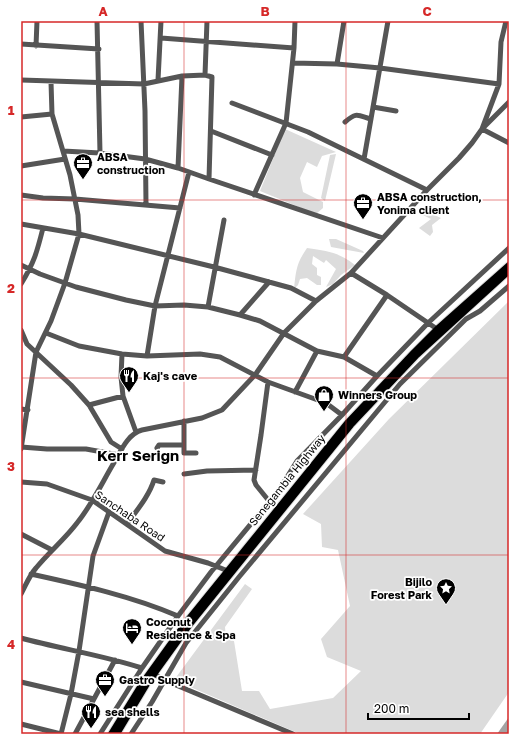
<svg xmlns="http://www.w3.org/2000/svg" width="530" height="755" viewBox="0 0 530 755" font-family="'Golos Text',sans-serif">
<rect width="100%" height="100%" fill="#fff"/>
<path fill="#dcdcdc" d="M285,129l51,23 -14,4 -5,11 -10,-5 -7,16 3,14 20,10v6l-7,6 -56,-23z
M336,154l-11,47 -4,-3 9,-43z
M421,209l20,9 -9,7 1,7 -3,4 -11,-8 12,-9 -10,-5z
M329,239h7l27,12 1,2 -33,-6z
M307,248c21,3 31,4 48,17l-14,10 -8,9 -7,3 10,-18 -10,-9 -2,3 -11,-7 -1,8 5,4v7l4,2v8h-4l-10,-7 -7,1 -2,6 -4,4c2,-18 2,-25 13,-41z
M509,301v391l-29,42h-180l-126,-54 71,-96 7,5 -27,38 1,12 8,2 8,50h17l11,18 63,-11 28,-27 -34,-14 -6,-18 29,-33 -12,-56 -16,-3 -1,-23 -18,-10 86,-95z"/>
<path fill="#a3a3a3" d="M509,717v17h-12z"/>
<g fill="none" stroke-linecap="round" stroke-linejoin="round">
<g stroke="#dbdbdb" stroke-width="8">
<path id="major" d="M111,734l32,-52 44,-61 161,-199 66,-70 23,-23 72,-64
M117,734l30,-50 44,-61 160,-198 66,-70 92,-84"/>
</g>
<path stroke="#555" stroke-width="5" d="M97,21l3,132
M141,21l4,90 1,94
M506,21l-5,21 -2,42 -17,45 27,14
M161,38l133,10 1,-27
M21,44l78,5
M36,46l1,-25
M293,63l44,1 43,4 119,16
M337,64l7,-43
M205,75l2,-54
M21,80l123,4 38,-8 23,-1 7,2 -3,102
M158,80l3,-59
M232,103l76,29 119,58
M373,107l23,4
M21,117l31,-3
M345,122c12,-10 12,-7 26,-3
M211,131l61,24
M63,151l37,2 45,6 33,9 31,11 174,59
M364,159l24,-138
M21,166l44,-7
M178,168l4,-92
M21,195l22,3 32,1 105,9
M254,195l32,-72 8,-75
M21,224l58,10 135,33 77,21 25,13
M21,265l19,9 36,13 50,13 29,6 29,-1 24,2 32,8 20,6 57,30 27,6 33,19
M351,273l36,22 50,34
M21,284c13,-21 16,-32 22,-56
M208,307l16,-87
M240,315l29,-33
M21,330l6,14 44,41 18,20 22,37 11,7
M46,333l33,13 43,8 25,2 53,-2 20,3 48,25 58,21 16,12
M122,354l-1,23 2,19 13,36
M147,356l8,-50 34,-134
M344,357l43,-62
M268,382l-7,53 -7,45 2,5 13,16
M295,392l22,-41
M89,405l34,-9
M21,409l7,1
M184,421v32h12
M21,447l26,2h39l33,6
M157,448l2,-3h25
M21,449l15,-97 15,-31 14,-38 14,-49 -1,-19 -8,-40 -18,-61 -1,-32
M184,474l23,-3 49,-1
M21,482l26,2 45,16 73,51 43,12 20,8
M127,524c10,-14 22,-28 27,-44l9,2
M21,534l31,16
M31,574c50,11 101,22 147,42
M21,594c5,-9 8,-18 15,-26 13,-16 29,-29 41,-45 14,-17 24,-38 35,-57 8,-13 15,-32 30,-36l60,-12 20,-8 33,-35 29,-42 32,-32 35,-28 76,-83 32,-32 13,-15 10,-14 27,-27
M21,638c40,11 81,17 121,30
M154,674l10,6 129,54
M21,682l73,17
M21,724l40,10 10,-40 8,-43 14,-95 16,-44
M75,734l40,-74
M100,734l42,-66 36,-52 33,-44 68,-82 18,-29 45,-46 35,-39 51,-53 81,-75
M131,734l21,-32 34,-59 53,-66 161,-193 66,-65 14,-8 29,-25"/>
<use href="#major" stroke="#000" stroke-width="6"/>
</g>
<path fill="none" stroke="#d62828" stroke-width="1" stroke-opacity="0.55" d="M184,21v713M346,21v713M21,200h488M21,378h488M21,555h488"/>
<defs>
<g id="office-pin" transform="scale(1)"><path d="M0 17L-7.5 6A9.5 9.5 0 1 1 7.5 6Z" fill="#000" stroke="#fff"/><path d="M-6-3h4V-5.5h4V-3h4V5H-6ZM-1-4.5V-3h2v-1.5ZM-6 0V1H6V0Z" fill="#fff"/></g>
<g id="restaurant-pin" transform="scale(1)"><path d="M0 17L-7.5 6A9.5 9.5 0 1 1 7.5 6Z" fill="#000" stroke="#fff"/><path d="M-5-6h1v4h1v-4h1v4h1v-4h1v5L-1.5 .5V6h-2V.5L-5-1ZM5-6V6H3V1.5H1.5Q1.5-4 5-6Z" fill="#fff"/></g>
<g id="shop-pin" transform="scale(1)"><path d="M0 17L-7.5 6A9.5 9.5 0 1 1 7.5 6Z" fill="#000" stroke="#fff"/><path d="M-5-2.5h2.3a2.7 3.5 0 0 1 5.4 0H5L5.5 6h-11ZM-1.5-2.5h3a1.5 2.3 0 0 0-3 0Z" fill="#fff"/></g>
<g id="sight-pin" transform="scale(1)"><path d="M0 17L-7.5 6A9.5 9.5 0 1 1 7.5 6Z" fill="#000" stroke="#fff"/><path d="M0-6L1.8-2.2L6-1.7L2.9 1.2L3.7 5.4L0 3.3L-3.7 5.4L-2.9 1.2L-6-1.7L-1.8-2.2Z" fill="#fff"/></g>
<g id="hotel-pin" transform="scale(1)"><path d="M0 17L-7.5 6A9.5 9.5 0 1 1 7.5 6Z" fill="#000" stroke="#fff"/><path d="M-6-4.5h1.5V1H6V5H4.5V3h-9V5H-6ZM-4 0a1.8 1.8 0 1 1 3.6 0ZM.5 0V-2.5h3Q6-2.5 6 0Z" fill="#fff"/></g>
</defs>
<g fill-rule="evenodd">
<use href="#office-pin" x="83" y="163"/>
<use href="#office-pin" x="363" y="203"/>
<use href="#restaurant-pin" x="129" y="376"/>
<use href="#shop-pin" x="324" y="395"/>
<use href="#sight-pin" x="446" y="588"/>
<use href="#hotel-pin" x="132" y="628"/>
<use href="#office-pin" x="105" y="680"/>
<use href="#restaurant-pin" x="91" y="712"/>
</g>
<g text-anchor="middle" stroke-width="3.5" stroke-linejoin="round" paint-order="stroke">
<g font-size="11" font-weight="bold" fill="#000" stroke="#fff" text-anchor="start">
<text x="97" y="161">ABSA<tspan x="97" dy="13">construction</tspan></text>
<text x="377" y="201">ABSA construction,<tspan x="377" dy="13">Yonima client</tspan></text>
<text x="143" y="380">Kaj's cave</text>
<text x="338" y="399">Winners Group</text>
<text x="432" y="586" text-anchor="end">Bijilo<tspan x="432" dy="13">Forest Park</tspan></text>
<text x="146" y="626">Coconut<tspan x="146" dy="13">Residence &amp; Spa</tspan></text>
<text x="119" y="684">Gastro Supply</text>
<text x="105" y="716">sea shells</text>
</g>
<g font-size="11" fill="#000" stroke="#fff">
<text transform="translate(287 480) rotate(-51)" y="4">Senegambia Highway</text>
<text transform="translate(130 516) rotate(34)" y="4">Sanchaba Road</text>
</g>
<g font-size="15" font-weight="bold" fill="#000" stroke="#fff">
<text x="138" y="461">Kerr Serign</text>
</g>
</g>
<rect width="530" height="755" fill="none" stroke="#ffffff" stroke-width="44"/>
<path d="M368 713v6h101v-6" fill="none" stroke="#000000" stroke-width="2"/>
<text x="374" y="713" font-size="12" fill="#000000" stroke="#ffffff" stroke-width="3" paint-order="stroke">200 m</text>
<rect x="22" y="22" width="486" height="711" fill="none" stroke="#d62828" stroke-width="1.5"/>
<g font-size="13" text-anchor="middle" font-weight="bold" fill="#d62828">
<text x="103" y="16">A</text>
<text x="265" y="16">B</text>
<text x="427" y="16">C</text>
<text x="11" y="115">1</text>
<text x="11" y="293">2</text>
<text x="11" y="471">3</text>
<text x="11" y="649">4</text>
</g>
</svg>
